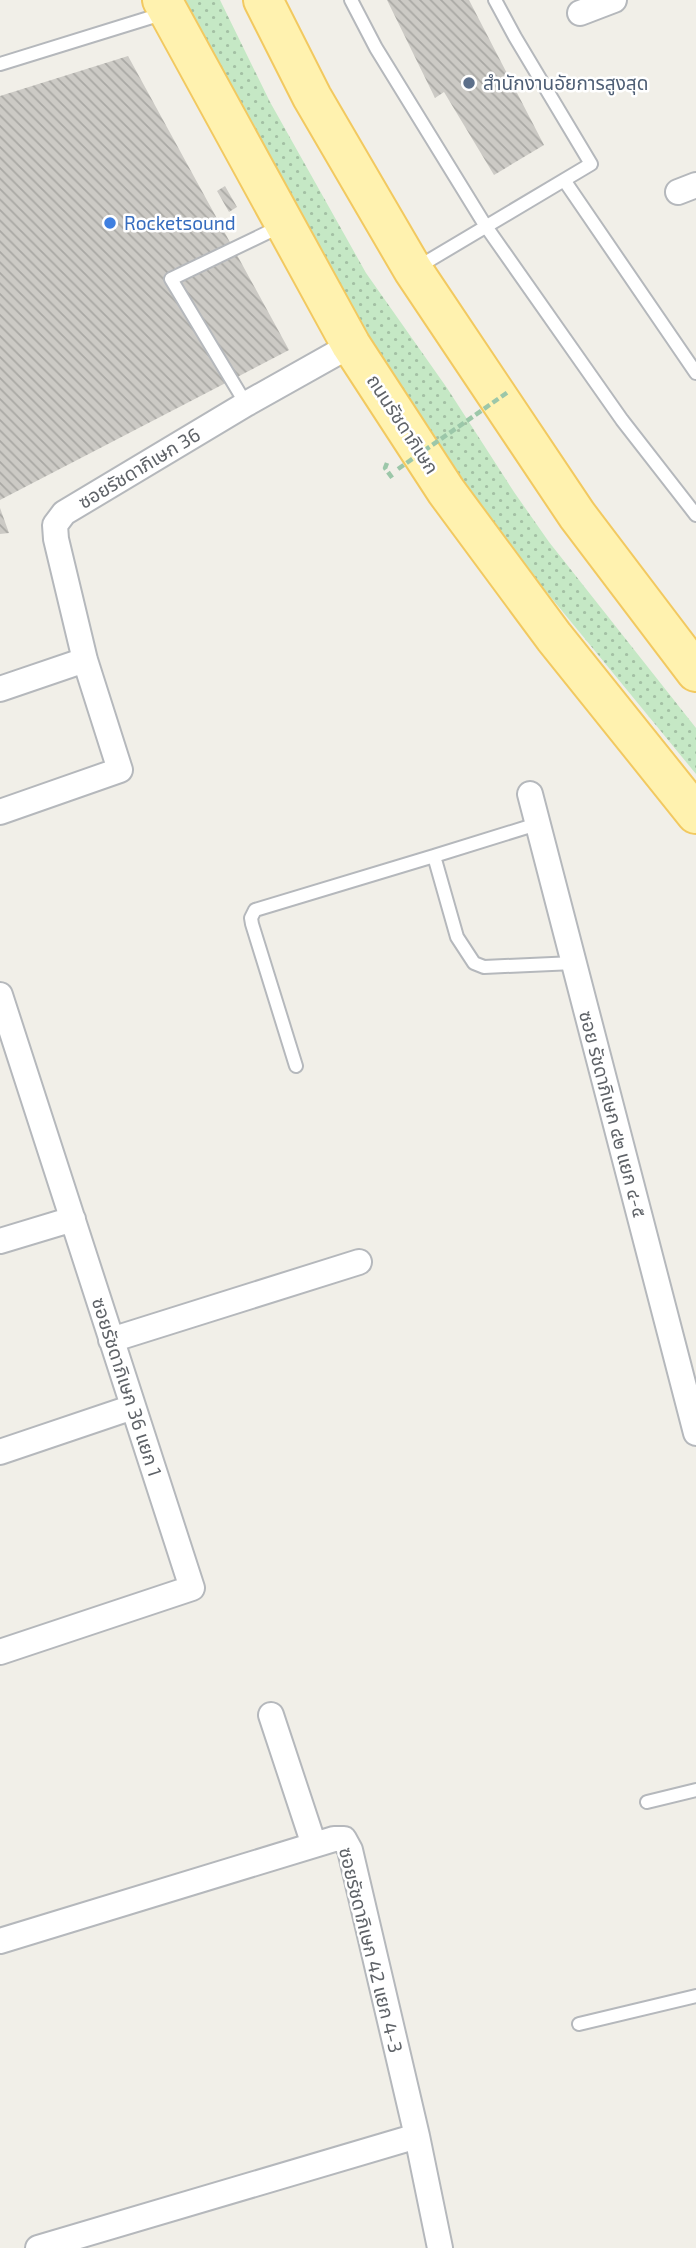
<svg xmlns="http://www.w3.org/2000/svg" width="696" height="2248" viewBox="0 0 696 2248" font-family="'Exo 2','Noto Sans Thai',sans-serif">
<defs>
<pattern id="grass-dots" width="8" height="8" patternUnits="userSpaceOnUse" patternTransform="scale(1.75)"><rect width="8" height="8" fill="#c5e8c5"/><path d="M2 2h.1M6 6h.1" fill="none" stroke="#a3c0a4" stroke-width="1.8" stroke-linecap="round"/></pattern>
<pattern id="building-back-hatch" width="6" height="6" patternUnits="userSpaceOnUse" patternTransform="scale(1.75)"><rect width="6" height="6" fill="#cccac5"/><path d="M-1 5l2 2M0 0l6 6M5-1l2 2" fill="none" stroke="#a9a8a4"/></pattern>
</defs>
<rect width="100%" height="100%" fill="#f1efe8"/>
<path fill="url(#grass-dots)" d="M184,0h36l50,102 96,171 81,115 67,104 35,50 147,186v46l-161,-196 -58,-77 -87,-126 -172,-304z"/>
<path fill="url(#building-back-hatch)" d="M387,0h82l75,145 -50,30 -50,-83 -9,6z
M128,56l161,294 -289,150v-404z
M225,186l12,21 -8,5 -12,-21z
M0,509v-1l9,25 -9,1z"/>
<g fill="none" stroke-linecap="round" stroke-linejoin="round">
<g stroke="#b5b8bc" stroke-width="16">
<path id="lane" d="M351,0l25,48 109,177 137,195 74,95
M0,64l165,-51
M564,180l132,193
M418,267l173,-103 -76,-127 -20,-37
M246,404l-75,-125 110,-53
M537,824l-103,32 23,81 17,26 10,4 90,-4
M296,1066l-44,-142 -1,-6 4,-8 179,-54
M647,1802l49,-12
M579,2024l117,-28"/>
</g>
<g stroke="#b5b8bc" stroke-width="28">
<path id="street" d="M580,13l34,-13
M678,192l18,-7
M0,689l85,-29
M530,794l166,639
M0,812l120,-42 -35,-110 -29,-121 -1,-14 9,-12 182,-109 105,-59
M0,995l192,593 -192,64
M0,1241l73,-22
M111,1340l248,-78
M0,1452l133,-45
M271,1715l43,130
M0,1941l334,-102h10l6,11 67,286 23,112
M38,2248l379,-112"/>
</g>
<g stroke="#f2c960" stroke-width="42">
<path id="primary" d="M162,0l189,345 95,146 108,146 142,177
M263,0l49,97 101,173 164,245 119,157"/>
</g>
<path stroke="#9cc7a9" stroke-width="4.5" stroke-dasharray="7 3.5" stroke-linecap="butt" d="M387,463l-2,5 8,11"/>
<use href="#lane" stroke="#fff" stroke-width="12"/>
<use href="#street" stroke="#fff" stroke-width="24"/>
<use href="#primary" stroke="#fff2af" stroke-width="38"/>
<path stroke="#9cc7a9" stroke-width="4.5" stroke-dasharray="7 3.5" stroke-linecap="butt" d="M398,469l110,-77"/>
</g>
<circle fill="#5c6f8a" stroke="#fff" stroke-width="2.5" cx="469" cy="83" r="7"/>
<circle fill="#3f7fe0" stroke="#fff" stroke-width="2.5" cx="110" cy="223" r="7"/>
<g text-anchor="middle" stroke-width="5" stroke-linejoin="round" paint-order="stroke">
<g font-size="19" fill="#4e5e75" stroke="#fff" text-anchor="start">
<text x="483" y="90">สำนักงานอัยการสูงสุด</text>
</g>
<g font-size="19" fill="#366cbe" stroke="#fff" text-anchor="start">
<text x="124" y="230">Rocketsound</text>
</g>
<g font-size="19" fill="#5f6368" stroke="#fff">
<text transform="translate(403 424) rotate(57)" y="7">ถนนรัชดาภิเษก</text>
<text transform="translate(139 468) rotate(-31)" y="7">ซอยรัชดาภิเษก 36</text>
<text transform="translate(613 1114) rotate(75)" y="7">ซอย รัชดาภิเษก ๔๒ แยก ๔-๕</text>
<text transform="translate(127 1387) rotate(72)" y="7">ซอยรัชดาภิเษก 36 แยก 1</text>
<text transform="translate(371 1950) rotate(76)" y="7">ซอยรัชดาภิเษก 42 แยก 4-3</text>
</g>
</g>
</svg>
